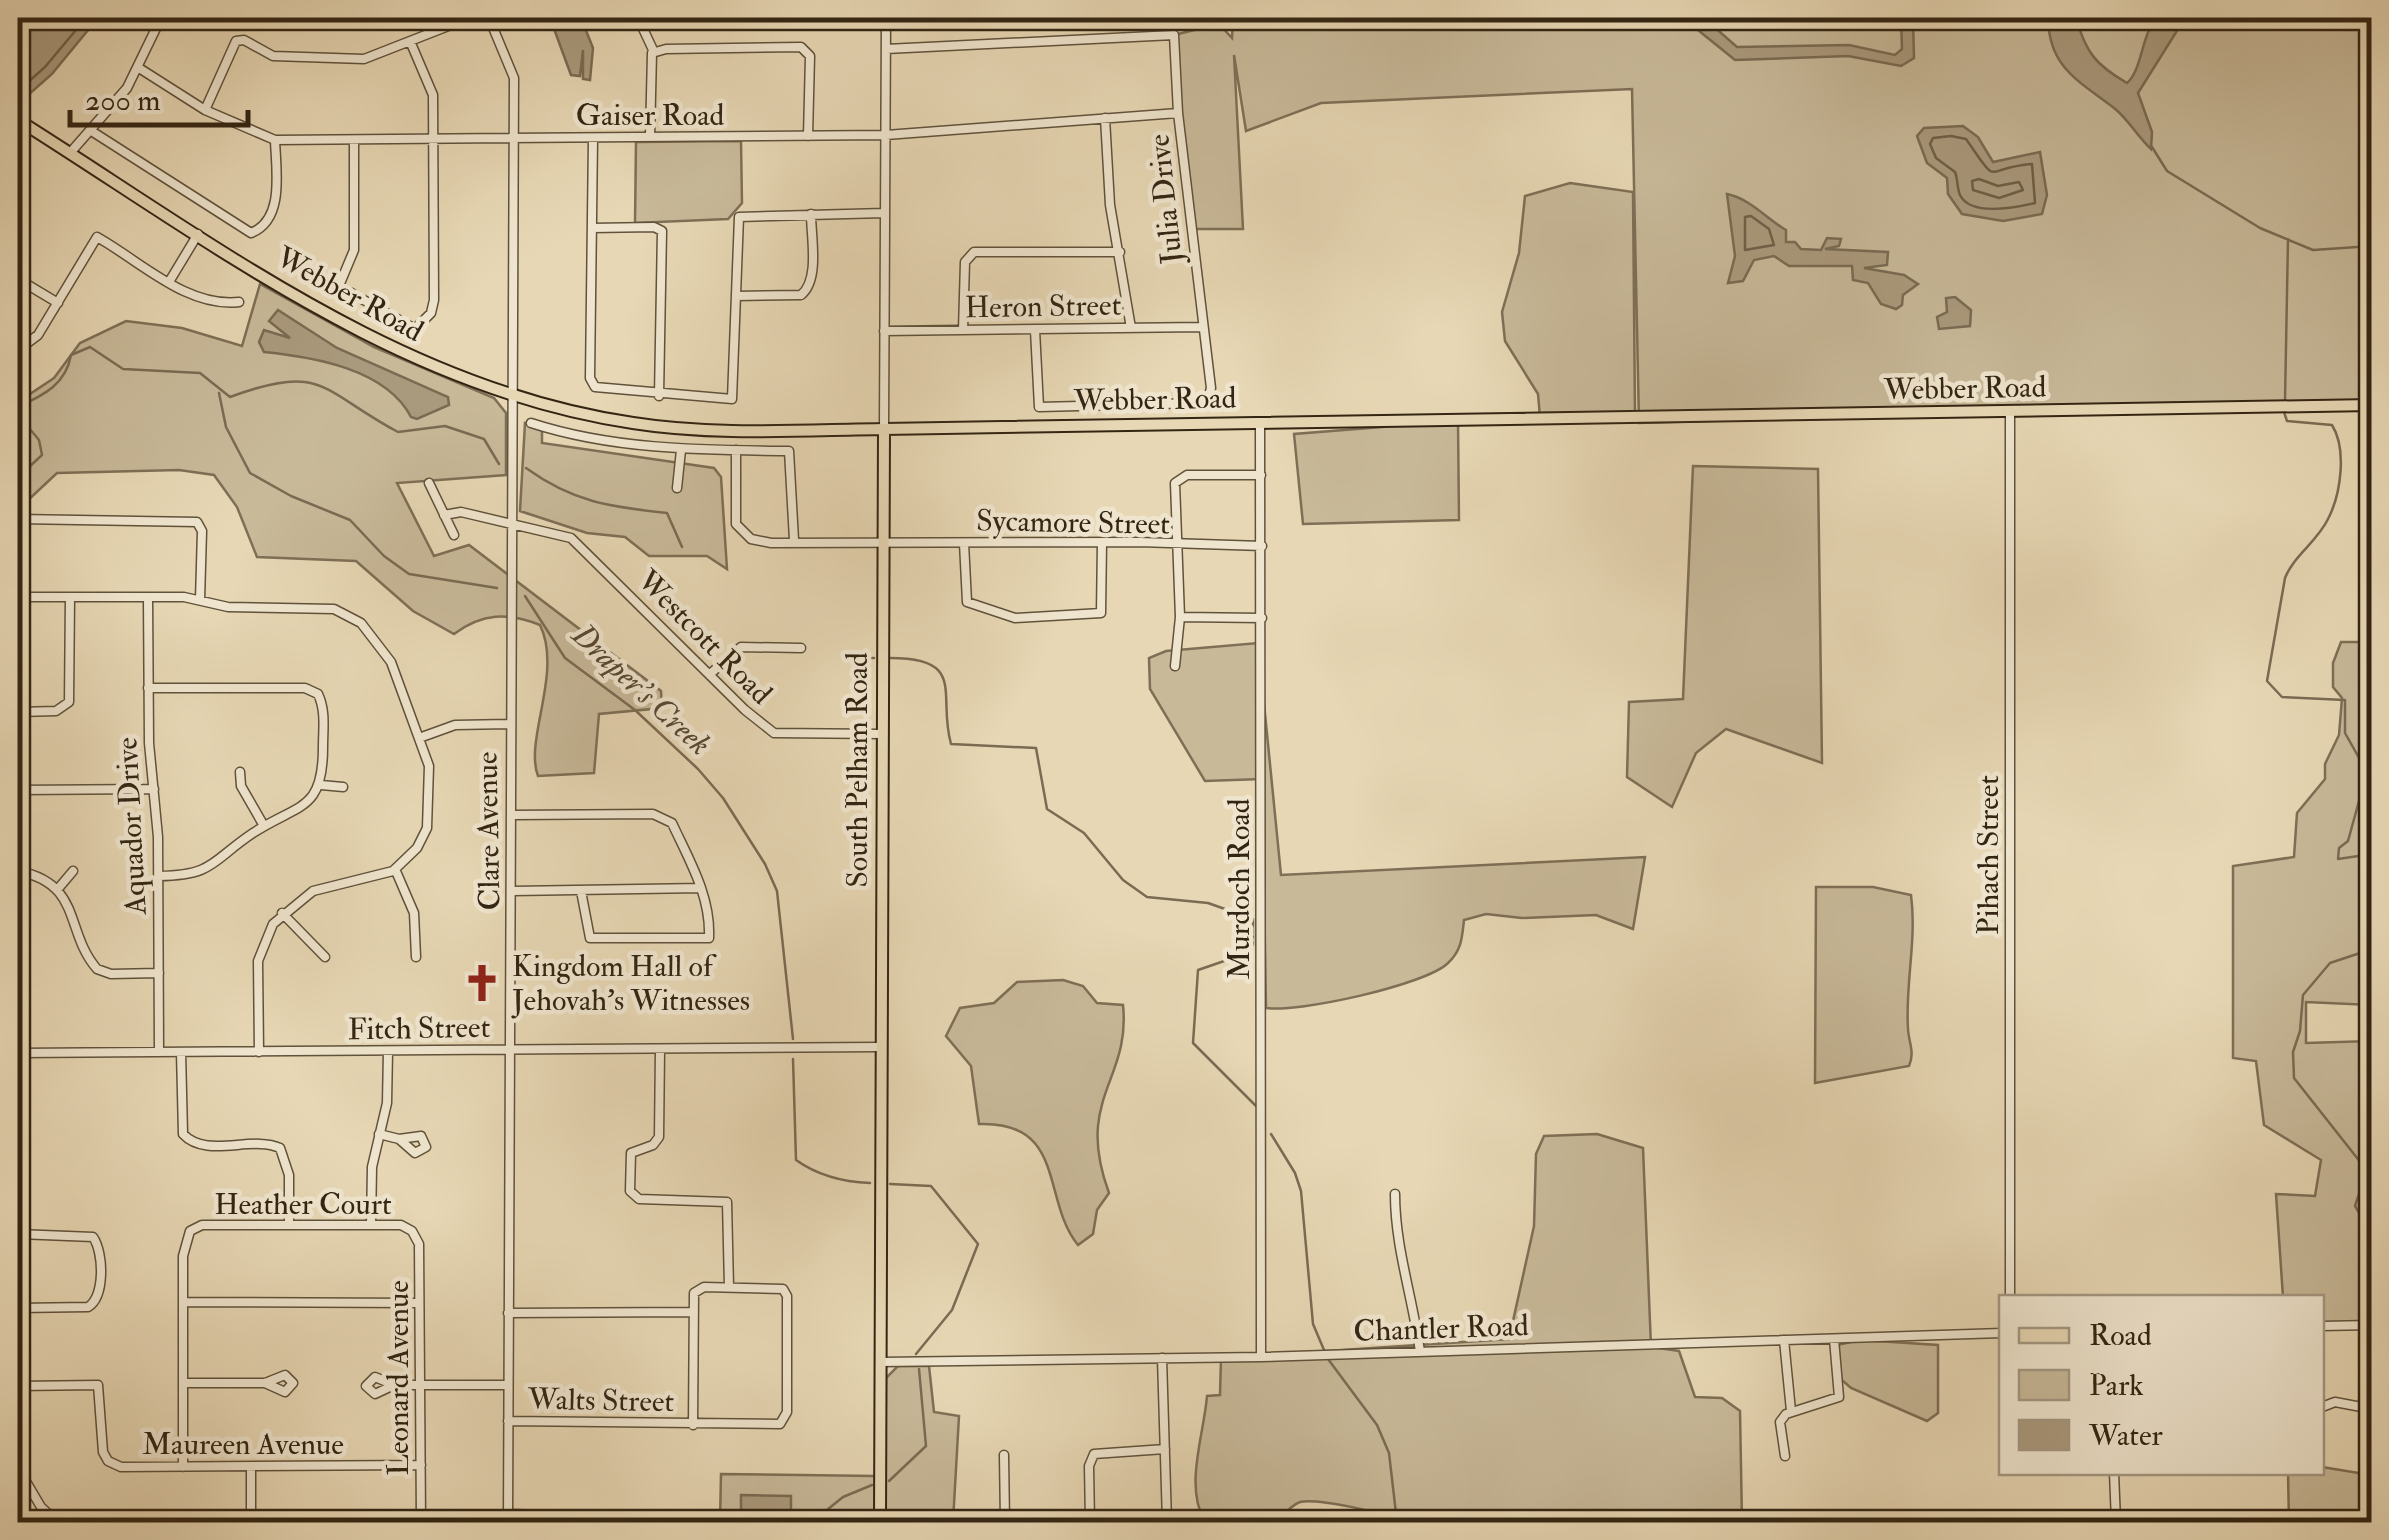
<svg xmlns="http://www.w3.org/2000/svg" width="2389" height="1540" viewBox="0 0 2389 1540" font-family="'IM FELL Double Pica',serif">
<rect width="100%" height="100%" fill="#e7d7b4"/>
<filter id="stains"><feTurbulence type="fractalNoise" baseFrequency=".002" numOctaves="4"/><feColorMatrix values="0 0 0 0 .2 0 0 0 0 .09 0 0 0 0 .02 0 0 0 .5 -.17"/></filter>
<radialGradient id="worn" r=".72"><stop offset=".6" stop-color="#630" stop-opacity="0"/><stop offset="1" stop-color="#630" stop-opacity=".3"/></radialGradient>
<path fill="#c8b999" stroke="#7e6f56" stroke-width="2.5" d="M1233,18h1136l2,384 -732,21 -7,-334 -311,14 -75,28 -12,-76 9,174h-52l-17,-194 45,-11 13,14z
M741,141l1,62 -14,16 -93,4 1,-81z
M1570,183l63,9 2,224 -95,1 -2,-23 -33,-53 -3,-29 17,-59 6,-57z
M260,284l114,63 120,51 12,15v62l-109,8 37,73 35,-11 192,146 1,17 -63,6 -5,59 -56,3c-14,-36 25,-104 2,-151 -32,-13 -58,-12 -86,9l-41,-23 -57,-50 -99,-4 -20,-50 -23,-32 -35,-5 -122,3 -32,30 -7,1v-102l36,-24 26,-35 46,-22 56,7 60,18z
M1458,421l1,99 -156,4 -9,-90z
M525,423l17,5v15l172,25 7,9 6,92 -20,-13h-58l-24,-19 -38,-4 -67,-22z
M1693,466l125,3 4,294 -96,-34 -30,24 -24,54 -45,-30 2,-75 54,-3z
M2341,642h30v363l-65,-3v41l65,-2v286l-49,1v-30l-39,-1 -7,-103 39,2 6,-36 -57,-35 -8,-64 -23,-3v-192l61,-9 3,-44 28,-34v-15l14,-29 3,-37 -9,-11v-24z
M1258,643l23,232 364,-18 -12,72 -37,-14 -74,3 -36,-4 -22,6c-2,17 -2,30 -16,43 -22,22 -151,50 -182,45l-4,-229 -57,2 -55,-92 -1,-31 17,-7z
M1816,887h57l38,8c6,45 -6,89 -3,134 1,15 7,23 1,37l-94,17z
M1063,980l20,6 14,17 26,2c8,76 -49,93 -14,188l-12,17 -4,24 -15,11c-37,-45 -11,-124 -99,-121l-8,-58 -25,-30 14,-28 34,-5 23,-21z
M1597,1134l46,14 8,199 28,4 16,46 27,1 18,13 2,111h-344c-7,-9 -83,-24 -98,-20 -9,3 -17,13 -23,20h-72c-21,-36 -1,-87 2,-126l13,-1 1,-37 288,-19 25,-113 2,-72 8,-18z
M1860,1340l78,5v68l-11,8 -76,-33 -15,-13 -3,-29z
M898,1366h31l5,46 25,4 -6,106h-26l-2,-7 -40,1 1,-138z
M2322,1467l49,8 -3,47h-79l-1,-49 34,-1z
M721,1474l154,2v46h-155z"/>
<path fill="#aa9a7d" stroke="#7a6b53" stroke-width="2.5" d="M18,18h80l-46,56 -34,30z
M550,18h31l12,30 -3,32 -7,-1v-29l-3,26 -9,-1z
M1683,18h21l33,29 112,-2 46,10 7,-6 -1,-31h12l1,40 -13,8 -53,-10 -113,4z
M2048,18h28c10,35 20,47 51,65 15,-13 14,-46 29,-65h29l-47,75 14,39 -1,17c-13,-12 -23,-30 -37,-41 -35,-27 -65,-40 -66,-90z
M1963,126l15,11 15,25 47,-10 7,43 -5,19 -39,7 -41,-7 -14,-20 -1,-16 -20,-15 -10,-27 7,-8z
M1727,194c24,5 41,26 59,36v12h9l6,7 20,1 6,-12 14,1 -2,7 -14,3 63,3 -1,13 -23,3 40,7 14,9 -15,11 -1,10 -6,4 -15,-5 -13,-21 -15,-3 -1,-14h-63l-15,-10 -20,4 -11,21 -15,2 7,-27z
M1955,297l16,13 -1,16 -31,3 -2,-12 10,-5 -1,-14z
M278,310l59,38 111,49 1,8 -32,14 -6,-2c-25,-48 -97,-60 -147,-65l-5,-10 5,-12 26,8 -21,-17z
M741,1495l50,1v25l-50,1z"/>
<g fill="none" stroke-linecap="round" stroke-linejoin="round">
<path stroke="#6e6048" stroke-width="2.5" d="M18,91l27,-24 41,-49
M1951,136l15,3c35,50 15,29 66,25l3,39c-17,4 -64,14 -75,-8 -3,-6 -2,-16 -5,-23l-19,-14 -6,-14 3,-6z
M1979,179l19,7 21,-4 4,8 -24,8 -26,-8 -1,-9z
M1751,216l18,13 5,16 -29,5v-33z"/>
<path stroke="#7a6b53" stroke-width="2.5" d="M2152,147l15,24 93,57 53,22 59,-4
M219,393l7,34 24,46 41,23 59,24 34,36 25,18 88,14
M2285,401l3,-162
M2284,412l3,9 45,4c15,24 9,69 -4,94 -11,23 -34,36 -43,59l-18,103 15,16 63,3v33l22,39 -19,69 -9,7 -1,11 27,-4 7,11
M526,468c47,34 84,39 141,45l15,34
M18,469l10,-1 14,-13 -3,-15 -19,-23v-11c24,-11 46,-22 51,-51l19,-8 33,22 77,4 30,24c94,-35 91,-6 168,35l47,-6 39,13 15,25
M525,596l40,62 70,52 63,59 25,29 42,66 12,27 16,148
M851,658h23
M890,658c78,0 47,37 61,86l85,4 11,61 37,24 39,47 24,17 61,6 45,16v26l-20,13 -35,12 -5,73 63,63
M2372,949l-42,14 -27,32 -3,36 -7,21 1,26 67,85 4,13 -10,30 17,28
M793,1059l3,101c21,15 48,22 74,23
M1271,1134l24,39 6,18 12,133 11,26
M890,1184l41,2 47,58 -26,66 -36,44
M1328,1359l49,66 12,28 8,69
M889,1481l37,-35 -7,-77
M812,1522l31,-25 29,-12"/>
<g stroke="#60523b" stroke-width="11">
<path id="minor" d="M489,18l25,60 -6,1444
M638,18l16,34
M886,49l288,-14 4,78 33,275 -3,11 -9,4 -160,4 -4,-77
M139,68l66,42 70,30 611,-5 292,-22
M205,110l31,-69 8,-1 29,16 91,3 105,-41
M1105,118l5,87 21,123
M93,132l158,101c34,-13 25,-63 24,-93
M650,137l2,-84 14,-4 135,-2 9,9 -2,80
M593,138l-3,240 5,9 137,12 7,-182 146,-4
M354,140v110l-15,36 76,43 16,-16 3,-13 -1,-205 -23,-54
M70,153l57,-65 34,-70
M592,228l62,-1 8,4 -3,165
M18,279l40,24
M169,282l29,-48
M736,296l65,-1c19,-15 10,-58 10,-81
M963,330l2,-68 9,-10h146
M884,331l317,-4
M18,350l20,-15 59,-98c43,24 90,71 142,65
M1260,422l1,935
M531,423c83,27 171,27 258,28l5,89
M884,429l2,-411
M736,450v74l15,15 20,4 368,-1 123,4
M429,483l25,52
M677,488l4,-38
M444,515l17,-3 110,26 174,172 29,23 109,1
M18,519l179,3 5,9 -2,69
M964,543l3,59 48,16 86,-5 1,-71
M18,597h166l44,10 106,2 27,14 30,39 38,104 -2,62 -10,20 -24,23 -80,20 -40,33 -15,37 1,91
M148,597l1,146 9,94 1,215
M1180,617l82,1
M1175,666l5,-49 -5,-134 12,-8h74
M710,674l31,-27 60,1
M148,688h157l13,6c8,17 5,35 5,53 0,65 -24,56 -70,86 -42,28 -38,42 -94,43
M18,712l38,-1 13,-9 1,-105
M419,738l36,-13 54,-1
M240,772l1,14 23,40
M321,785l22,2
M18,790l136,-1
M512,815l141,-1 19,9c17,37 39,73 37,115h-119l-9,-47
M395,869l19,44 2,44
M18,871c65,13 46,60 79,98l14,5 48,-1
M57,890l16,-19
M513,891l188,-3
M282,913l43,44
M660,1049l-1,88 -6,8 -22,8 -1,38 9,8 88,3 2,85
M181,1052l2,82c23,25 69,1 97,14l9,27v49
M18,1053l862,-6
M379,1134l20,5 16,14 11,-6 -5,-11 -22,3
M1395,1194c0,54 18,104 25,158
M371,1225l1,-58 15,-64 1,-52
M18,1234l75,3c11,16 12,60 -5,70l-70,1
M2010,1298v-885
M183,1302l236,1
M508,1313l184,-1
M2322,1326l50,-1
M1784,1340l7,71
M1162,1358l5,164
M881,1362l380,-5 741,-24
M183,1383h82l20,-8 8,8 -8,9 -20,-9
M394,1385l-19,-8 -9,9 9,8 19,-9h114
M18,1386l80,-1 5,67 5,9 13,6 300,-2
M2322,1407l13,-5 37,7
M508,1421l272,3 7,-12v-116l-4,-7 -79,-2 -10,6 -1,132
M1004,1455l1,67
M1785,1456l-5,-34 6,-8 53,-17 -5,-58
M183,1467v-211l7,-25 12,-6h199l11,6 7,13 2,278
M251,1467v55
M18,1468l23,39 16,15
M2114,1472l2,50
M508,1514l148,4 17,4
M335,1520l1,2
M1090,1522l-1,-56 5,-12 71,-5"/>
</g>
<g stroke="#332513" stroke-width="14">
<path id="major" d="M18,120c194,122 382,269 615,303 82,13 168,7 251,6l1488,-24
M880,1522l4,-1093"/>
</g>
<use href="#minor" stroke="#efe5ce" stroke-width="8"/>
<use href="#major" stroke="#e7d7b4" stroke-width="10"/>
</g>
<defs>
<g id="church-bare" transform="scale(3)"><path d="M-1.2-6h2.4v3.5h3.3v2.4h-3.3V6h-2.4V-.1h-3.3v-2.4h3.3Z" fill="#8f2418" stroke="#efe5ce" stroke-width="2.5" paint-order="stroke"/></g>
</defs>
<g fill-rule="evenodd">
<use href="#church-bare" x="482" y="983"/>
</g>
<g text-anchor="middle" stroke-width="9" stroke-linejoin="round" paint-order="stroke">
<g font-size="30" fill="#332513" stroke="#efe5ce">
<text x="650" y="125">Gaiser Road</text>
<text transform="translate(1165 199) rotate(-96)" y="10">Julia Drive</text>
<text transform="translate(350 294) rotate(29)" y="10">Webber Road</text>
<text transform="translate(1043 306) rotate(-1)" y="10">Heron Street</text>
<text transform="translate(1965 388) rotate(-1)" y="10">Webber Road</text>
<text transform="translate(1155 399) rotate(-1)" y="10">Webber Road</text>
<text transform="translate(1073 522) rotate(1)" y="10">Sycamore Street</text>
<text transform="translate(705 637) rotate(45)" y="10">Westcott Road</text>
<text transform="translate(857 770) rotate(-90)" y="10">South Pelham Road</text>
<text transform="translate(131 826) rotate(-93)" y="10">Aquador Drive</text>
<text transform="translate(488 831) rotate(-91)" y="10">Clare Avenue</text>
<text transform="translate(1988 855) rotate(-90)" y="10">Pihach Street</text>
<text transform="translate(1239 889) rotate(-90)" y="10">Murdoch Road</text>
<text transform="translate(419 1028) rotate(-1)" y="10">Fitch Street</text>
<text x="303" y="1214">Heather Court</text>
<text transform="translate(1441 1328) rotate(-2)" y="10">Chantler Road</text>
<text transform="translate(398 1378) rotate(-90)" y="10">Leonard Avenue</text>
<text transform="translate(601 1400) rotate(1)" y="10">Walts Street</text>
<text x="243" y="1454">Maureen Avenue</text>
</g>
<g font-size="30" fill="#332513" stroke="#efe5ce" text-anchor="start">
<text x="512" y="976">Kingdom Hall of<tspan x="512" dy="34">Jehovah's Witnesses</tspan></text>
</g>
<g font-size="32" font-style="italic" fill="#574833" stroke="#efe5ce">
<text transform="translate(642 689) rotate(43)" y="11">Draper's Creek</text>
</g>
</g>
<rect width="2389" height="1540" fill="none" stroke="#e7d7b4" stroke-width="60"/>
<rect x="20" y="20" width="2349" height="1500" fill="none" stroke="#332513" stroke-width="5"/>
<rect x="30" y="30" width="2329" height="1480" fill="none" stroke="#332513" stroke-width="2.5"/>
<rect x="1999" y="1295" width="325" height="180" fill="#efe5ce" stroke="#a49883" stroke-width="2.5"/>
<rect x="2019" y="1328" width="50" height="15" fill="#e7d7b4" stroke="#a49883" stroke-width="2.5"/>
<text x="2089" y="1345" font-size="30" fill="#332513">Road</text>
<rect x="2019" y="1370" width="50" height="30" fill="#c8b999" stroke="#a49883" stroke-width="2.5"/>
<text x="2089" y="1395" font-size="30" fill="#332513">Park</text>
<rect x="2019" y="1420" width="50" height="30" fill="#aa9a7d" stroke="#a49883" stroke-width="2.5"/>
<text x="2089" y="1445" font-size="30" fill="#332513">Water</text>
<path d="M70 110v15h178v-15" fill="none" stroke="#332513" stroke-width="5"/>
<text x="85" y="110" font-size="30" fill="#332513" stroke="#efe5ce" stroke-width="8" paint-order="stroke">200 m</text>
<rect width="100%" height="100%" filter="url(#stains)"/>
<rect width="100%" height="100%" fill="url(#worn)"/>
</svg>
